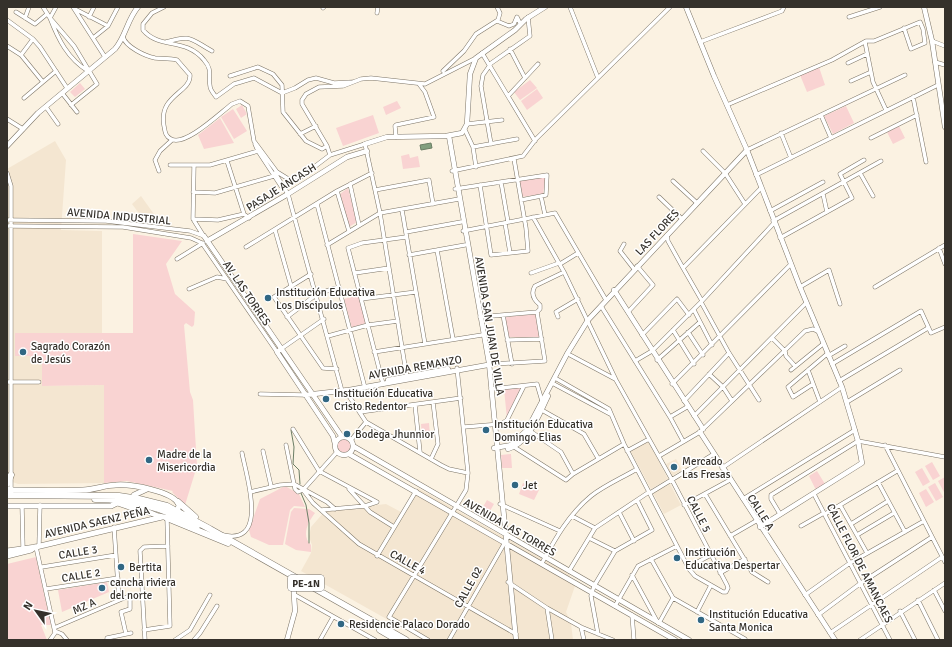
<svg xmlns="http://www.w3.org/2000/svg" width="952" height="647" viewBox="0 0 952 647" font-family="Signika,sans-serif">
<rect width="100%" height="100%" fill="#fbf2e2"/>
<path fill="#f4e6d1" d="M55,141l11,19 -5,70 41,1v102h-87v23h27v30l62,-1v98l-86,1 -11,-4v-311z
M141,196l20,28 -10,-2 -4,-5 -9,-5 -6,-8z
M648,441l20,38 -17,10 -21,-39z
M676,459l6,11 -10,6 -6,-12z
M670,484l11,21 -17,9 -11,-21z
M418,488l151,86 6,12 -9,26 5,11 2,17h-149l-123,-69 10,-18 1,-8 -3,-8 2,-10 14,-16 61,-7 15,8z"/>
<path fill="#f9d3d2" d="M819,67l6,18 -18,7 -7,-17z
M530,80l7,8 -17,12 -6,-8z
M80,83l5,6 -10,8 -5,-5z
M537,89l6,9 -16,12 -6,-9z
M397,101l4,7 -15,7 -3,-8z
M242,105l5,9 -6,4 -5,-9z
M846,106l8,17 -21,11 -9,-18z
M233,109l14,22 -13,8 -13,-22z
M373,115l6,18 -36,13 -7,-18z
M220,118l14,25 -30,6 -6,-14z
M899,126l6,12 -12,6 -6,-12z
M409,154l1,4 8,-2 2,11 -17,2 -2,-13z
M546,176l-3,18 -22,3 -3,-17z
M348,188l9,34 -8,5 -9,-33z
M133,234l49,7 -16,23 9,30 20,18 -1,13 -2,2 -6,-4 -2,2 6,67 3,8 4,66 -12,39 -13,-13 1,-1 -46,-10 -23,2v-98l-62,1v-30h-27v-23h118z
M359,295l7,28 -14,5 -8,-29z
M536,314l4,24 -31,-1 -4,-20z
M523,387l-16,32 -3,-30z
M429,423l1,13 -8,1 -1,-13z
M336 446a8 8 0 1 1 16 0a8 8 0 1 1-16 0Z
M511,454l1,14h-10l-1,-13z
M932,462l8,14 -7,4 -8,-14z
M922,468l8,14 -7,4 -8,-14z
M817,471l8,13 -9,6 -7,-14z
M945,477v17l-7,-13z
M523,483l16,7 -5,10 -15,-6z
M935,483l8,14 -7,4 -8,-14z
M285,486l14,8 6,13 -11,-1 -4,4 -7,35h-14l-18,-8 -2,-7 11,-31z
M926,489l8,13 -8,5 -7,-14z
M487,500l7,4 -7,12 -7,-4z
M294,508l15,1 6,4c-7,9 -14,23 -4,32v7l-15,-2 -11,-6 6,-32z
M36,557l15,68h-10l6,15h-40v-76z
M107,582l2,10 -47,20 -4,-22z"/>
<path fill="#829f7e" stroke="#6b7e65" d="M431,143l1,5 -11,2 -1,-5z"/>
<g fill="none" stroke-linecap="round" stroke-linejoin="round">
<path stroke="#6b7e65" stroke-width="1" d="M291,430l3,17 -1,17 6,6 1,14
M301,493l5,12 3,18v20"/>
<g stroke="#7d7567" stroke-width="4.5">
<path id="minor" d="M43,7l7,11 24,28 23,38 -26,21
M56,7l-6,11c8,21 18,41 38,53
M73,7l32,50
M164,7l-12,6 -9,11v6c17,20 42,7 61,30 9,10 4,16 6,26 0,4 4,8 6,11l18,-13 20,-6 28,15 13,-5 13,-8 8,-2 18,5 19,-1
M570,7l28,71
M323,8l1,-1
M75,9l33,17
M16,12l19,12 12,-10
M377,13l1,-6
M89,17l5,-10
M849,17l31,-10
M25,18l4,-11
M7,20l26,19 7,8 27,41
M497,21l12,5 5,-2 3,-7 3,6
M123,37c3,10 22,19 32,21 7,1 14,0 22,2l13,15c1,18 -32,20 -26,51 1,5 1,10 7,13 14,8 49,-26 61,-35l8,-3 8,5 6,35 23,31 13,8h7l33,-25 35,-11 15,69 27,165
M93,38l15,-12 10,-19
M932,41l13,5
M166,42c26,-8 24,-3 46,9
M700,42l82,-31 2,-4
M865,42l8,40 13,28
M7,46l14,9 22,27
M510,49l15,29
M482,53l53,88
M21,55l12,-16
M935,62l10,3
M848,63l19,-9
M490,64l40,-28 -2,-19
M490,65l-7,10 -2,11 10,58
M443,71l21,-20 12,-17 22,-14 2,-7 -3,-6
M230,76l28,-9 15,7 9,11 1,27 23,29 16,8 5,-3
M851,81l20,-9
M62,93l15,19
M509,95l29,-31
M913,97l13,65
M24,98l32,-27
M727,105l105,-45 34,-19h8l46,-19 3,7 2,14 -14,6 -7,-21
M46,107l12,17
M821,115l10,23
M7,119l16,10
M467,124l35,-4
M465,130l8,17 3,20
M781,133l10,25
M300,134l16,-8
M396,137l-1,-11 1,-1 38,-8 -9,-25 -6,-8
M871,138l46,-23
M255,144l3,7 23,35
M473,147l44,-8
M747,150l158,-75
M703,151l22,22 20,31
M330,155l-3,-9 -25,-42v-4l4,-6 13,-7 24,-1 18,-7 10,-1 54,6 51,-26
M227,161l17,53
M170,165h40l48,-14
M194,165l-1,54 10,16
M159,171l-4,-11 5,-9 12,-11
M452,171l71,-15 13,-17 134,-132
M7,173l4,13v304
M275,173l13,21 54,197
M860,173l13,23
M756,175l182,-90
M673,181l24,22
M501,182l7,40
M350,184l9,41
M480,185l11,70 37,-4 -2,-23 -12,-69
M455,189l92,-14 -1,20 -25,5
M375,190l54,-10 4,24
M337,191l12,40
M193,192l22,1 59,-17
M823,194l4,18
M541,196l4,19
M659,197l23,22
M317,204l48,184
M402,210l23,134
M770,211l53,-29
M533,217l31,55 52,108 56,100 55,105 1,3 -2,4h-3l-28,-16 -6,-7 -65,-125 -15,-35 -54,-31
M193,219l25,1 26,-6 5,4
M7,220l99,1 84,10 14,5
M773,221l108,-60
M505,223l5,30
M7,226l116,1 68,11 11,5 75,109
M275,230l16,56
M463,231l92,-18 51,87
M406,232l55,-10
M667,235l1,6 15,27
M780,238l72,-40 -12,-24 24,-14
M624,244l-4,7 14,18
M327,245l53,-32 79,-14
M246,247l91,-56 35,-18
M939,248l6,16
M437,250l16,89
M409,255l56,-10
M177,259l26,-16
M560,264l18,-11
M355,273l34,-5
M531,273l28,-10
M311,274l-37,23 49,71 14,1
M800,287l29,-17 11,34
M875,287l70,-42
M189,289l28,-12 10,2
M361,299l55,-7
M702,301l-19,-33 78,-80
M701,302l28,51 30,47
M601,306l69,111 13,24
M694,310l18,35
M628,312l25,-27 -16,-19
M503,315l9,49
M287,317l30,-23 22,-7
M480,317l57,-5
M558,317l-2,-5 22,-13
M673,330l21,34
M688,332l15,23
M642,335l35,-36 12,16
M328,336l40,-11 30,-4
M772,338l13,13 1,5 9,10
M507,340l35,-1
M281,349l43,-30
M374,352l108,-17
M570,355l45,24
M828,356l17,-10
M657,360l43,-38
M635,361l17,-10 49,-49 73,-79
M493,364l52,-3 -8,-49 3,-3v-4c-6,-5 -10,-11 -5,-19l29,-14
M832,364l89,-53 10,22 14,-6
M791,370l32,-26
M808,370l12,32
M709,374l14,13 9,14
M839,381l89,-53
M7,382h32
M552,383l58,31
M383,384l-35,-136 14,-5 44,-6
M672,384l119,-120
M813,384l-20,13 -5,-10 39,-33
M491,389l46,-5 5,17
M345,390l21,32 75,43 8,4 19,4
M260,394l45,1
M684,401l45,-48
M847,402l53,-32
M415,405l5,47
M540,409l44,25 14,24
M360,412l101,-14
M694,416l112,-113
M670,417l17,-10
M464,427l37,-3 6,-4 17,-34
M293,429l26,42 58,31 -12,4 -44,4
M530,431l31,21 12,22
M351,440l15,-18
M286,445l9,44 3,3 5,-2 34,-38
M511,445l55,35 7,-6 51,-30
M885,445l60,117
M263,451l8,35
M627,451l22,-12
M659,456l41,-24 105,-101 8,-2 4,2
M431,459l7,-15 -5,-42
M722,468l120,-81
M878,482l27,50
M349,489l21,23 24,15
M303,490l10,13 46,41 157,90
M250,492l30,-7 14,-1 33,18 8,7
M650,493l64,-39
M705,494l47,78 16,10
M814,494l76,146
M743,499l112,-69
M500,504l60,27
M684,505l46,-25
M840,505l27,48
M22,506l1,42
M619,512l15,29
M780,514l-9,-15v-4l87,-54 87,16
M825,514l72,-43
M572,516l23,12 54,-36
M851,524l37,-23
M801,526l23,-13
M114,527l5,73
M223,535c47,11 23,-60 19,-82
M857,535l37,-22
M730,536l26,-15
M589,538l26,13
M39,546l1,-41
M36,547l18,81 1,5 -5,7
M377,556l39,-65
M651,559l22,39 72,41
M542,563c13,-24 27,-49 49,-67 14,-11 31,-18 46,-27
M42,567l74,-12
M688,567l23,-12
M569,571l26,-43
M720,573l25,-14
M632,575l26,48
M508,582l39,26 34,19 32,13
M46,589l72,-11
M934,590l11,21
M295,595l80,45
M805,595l45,-32 74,-42
M918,600l20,40
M615,606l23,-40 39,-20
M547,608l5,32
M900,611l15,29
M697,612l14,-27
M632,615l2,25
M818,615l43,-32 71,-46
M659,623l14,-25
M581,627l3,13
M54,628l75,-32 14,-1
M144,630l26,-4 -3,-108
M55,631l7,3 5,6
M830,633l112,-76
M126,634l-5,-22 9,-3v-13
M598,634l-7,-38 3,-10 21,-35 37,-21 -15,-30
M107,640v-2l24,-5
M145,640l-5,-89 4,-4 24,-1
M175,640l15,-10 20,-35
M194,640l6,-7 17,-27
M320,640l13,-23
M428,640l-39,-23 77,-127 2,-17 -11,-105
M449,640l55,-96
M860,640l85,-57"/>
</g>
<g stroke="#7d7567" stroke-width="5.5">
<path id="tertiary" d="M686,7l28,69 33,74 53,137 42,100 16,54 4,22 -102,64
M924,7l8,34 13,86
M449,136l40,227 27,277
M365,144l22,-7 59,-1 16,-3 5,-9 3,-50 6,-16 39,-28 11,-11 19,-12
M7,146l31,-33 77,-64c11,-13 12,-29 23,-42
M204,236l138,201
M207,241l81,-47 59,-37 20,-6
M614,290l89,139
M281,349l-4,3 56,84 2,8
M388,380l60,-11
M305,395l44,-5 144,-26
M700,432l135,208
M335 446a9 9 0 1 1 18 0a9 9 0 1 1-18 0Z
M353,446l336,194
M494,448l17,-3 16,-15 40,-76 21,-34 159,-170
M508,449c22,-7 31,-35 40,-53
M349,454l326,186
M287,640l8,-29 -2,-31"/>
</g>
<g stroke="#7d7567" stroke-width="6">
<path id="secondary" d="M147,489l-13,6 -2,5 2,6 24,10 12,2
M11,490c24,0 48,1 72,0 11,0 22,-5 33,-5 14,-1 58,6 63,20l-2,8
M7,506h104l6,-3
M7,551l29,-4 126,-30
M7,556l24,-6 4,-3"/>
</g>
<g stroke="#7d7567" stroke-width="7">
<path id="trunk" d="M7,484l4,-9
M7,490h4
M7,495l112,1 20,3 28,7 43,23 196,111
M95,499c35,0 70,9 102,27
M116,502l21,7
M178,502l17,15
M167,518l61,25
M380,630l17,10"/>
</g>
<use href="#minor" stroke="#fff" stroke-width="3.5"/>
<use href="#tertiary" stroke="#fff" stroke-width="4.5"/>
<use href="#secondary" stroke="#fff" stroke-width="5"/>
<use href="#trunk" stroke="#fff" stroke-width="6"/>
</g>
<g fill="#316783" stroke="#fff" stroke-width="1.5">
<circle cx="268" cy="298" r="4"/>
<circle cx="23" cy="352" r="4"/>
<circle cx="326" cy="399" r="4"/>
<circle cx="486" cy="430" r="4"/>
<circle cx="347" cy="434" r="4"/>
<circle cx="149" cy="460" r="4"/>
<circle cx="674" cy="467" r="4"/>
<circle cx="515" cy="485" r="4"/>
<circle cx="677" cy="558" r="4"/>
<circle cx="121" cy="567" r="4"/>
<circle cx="102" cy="588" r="4"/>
<circle cx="701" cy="620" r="4"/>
<circle cx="341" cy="624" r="4"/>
</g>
<g text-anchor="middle" stroke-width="3" stroke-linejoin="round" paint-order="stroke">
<rect fill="#fff" stroke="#726f6b" stroke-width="1" x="288" y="575" width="36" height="16" rx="3"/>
<g font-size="10" font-weight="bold" fill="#35312b">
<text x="306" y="587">PE-1N</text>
</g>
<g font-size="11" fill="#35312b" stroke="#fff">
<text transform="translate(281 187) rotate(-32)" y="4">PASAJE ANCASH</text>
<text transform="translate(119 216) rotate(5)" y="4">AVENIDA INDUSTRIAL</text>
<text transform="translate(657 232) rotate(-47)" y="4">LAS FLORES</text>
<text transform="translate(247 293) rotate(56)" y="4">AV. LAS TORRES</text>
<text transform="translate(490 326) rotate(81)" y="4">AVENIDA SAN JUAN DE VILLA</text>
<text transform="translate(415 367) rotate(-10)" y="4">AVENIDA REMANZO</text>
<text transform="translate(761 512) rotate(58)" y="4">CALLE A</text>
<text transform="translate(699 514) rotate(63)" y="4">CALLE 5</text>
<text transform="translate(97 522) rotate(-13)" y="4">AVENIDA SAENZ PEÑA</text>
<text transform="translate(510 527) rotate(30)" y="4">AVENIDA LAS TORRES</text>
<text transform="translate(78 552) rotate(-9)" y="4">CALLE 3</text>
<text transform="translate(408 562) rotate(29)" y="4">CALLE 4</text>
<text transform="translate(860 563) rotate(63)" y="4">CALLE FLOR DE AMANCAES</text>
<text transform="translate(81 575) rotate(-9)" y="4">CALLE 2</text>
<text transform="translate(468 587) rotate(-61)" y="4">CALLE 02</text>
<text transform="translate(84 606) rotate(-23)" y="4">MZ A</text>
</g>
<g font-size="11" fill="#35312b" stroke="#fff" text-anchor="start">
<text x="276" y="296">Institución Educativa<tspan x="276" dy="13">Los Discipulos</tspan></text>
<text x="31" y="350">Sagrado Corazón<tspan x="31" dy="13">de Jesús</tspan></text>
<text x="334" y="397">Institución Educativa<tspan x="334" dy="13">Cristo Redentor</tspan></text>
<text x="494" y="428">Institución Educativa<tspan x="494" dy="13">Domingo Elias</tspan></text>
<text x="355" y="438">Bodega Jhunnior</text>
<text x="157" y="458">Madre de la<tspan x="157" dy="13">Misericordia</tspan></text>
<text x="682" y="465">Mercado<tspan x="682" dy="13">Las Fresas</tspan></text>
<text x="523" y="489">Jet</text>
<text x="685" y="556">Institución<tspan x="685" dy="13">Educativa Despertar</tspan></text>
<text x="129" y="571">Bertita</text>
<text x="110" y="586">cancha riviera<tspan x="110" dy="13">del norte</tspan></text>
<text x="709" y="618">Institución Educativa<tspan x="709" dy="13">Santa Monica</tspan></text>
<text x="349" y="628">Residencie Palaco Dorado</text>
</g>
</g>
<rect width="952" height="647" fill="none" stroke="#35312b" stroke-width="16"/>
<g transform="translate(36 611) rotate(303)" stroke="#ffffff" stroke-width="3" paint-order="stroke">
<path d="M0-3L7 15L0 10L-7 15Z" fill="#35312b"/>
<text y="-6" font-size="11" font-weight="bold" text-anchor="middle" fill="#35312b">N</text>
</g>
</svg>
